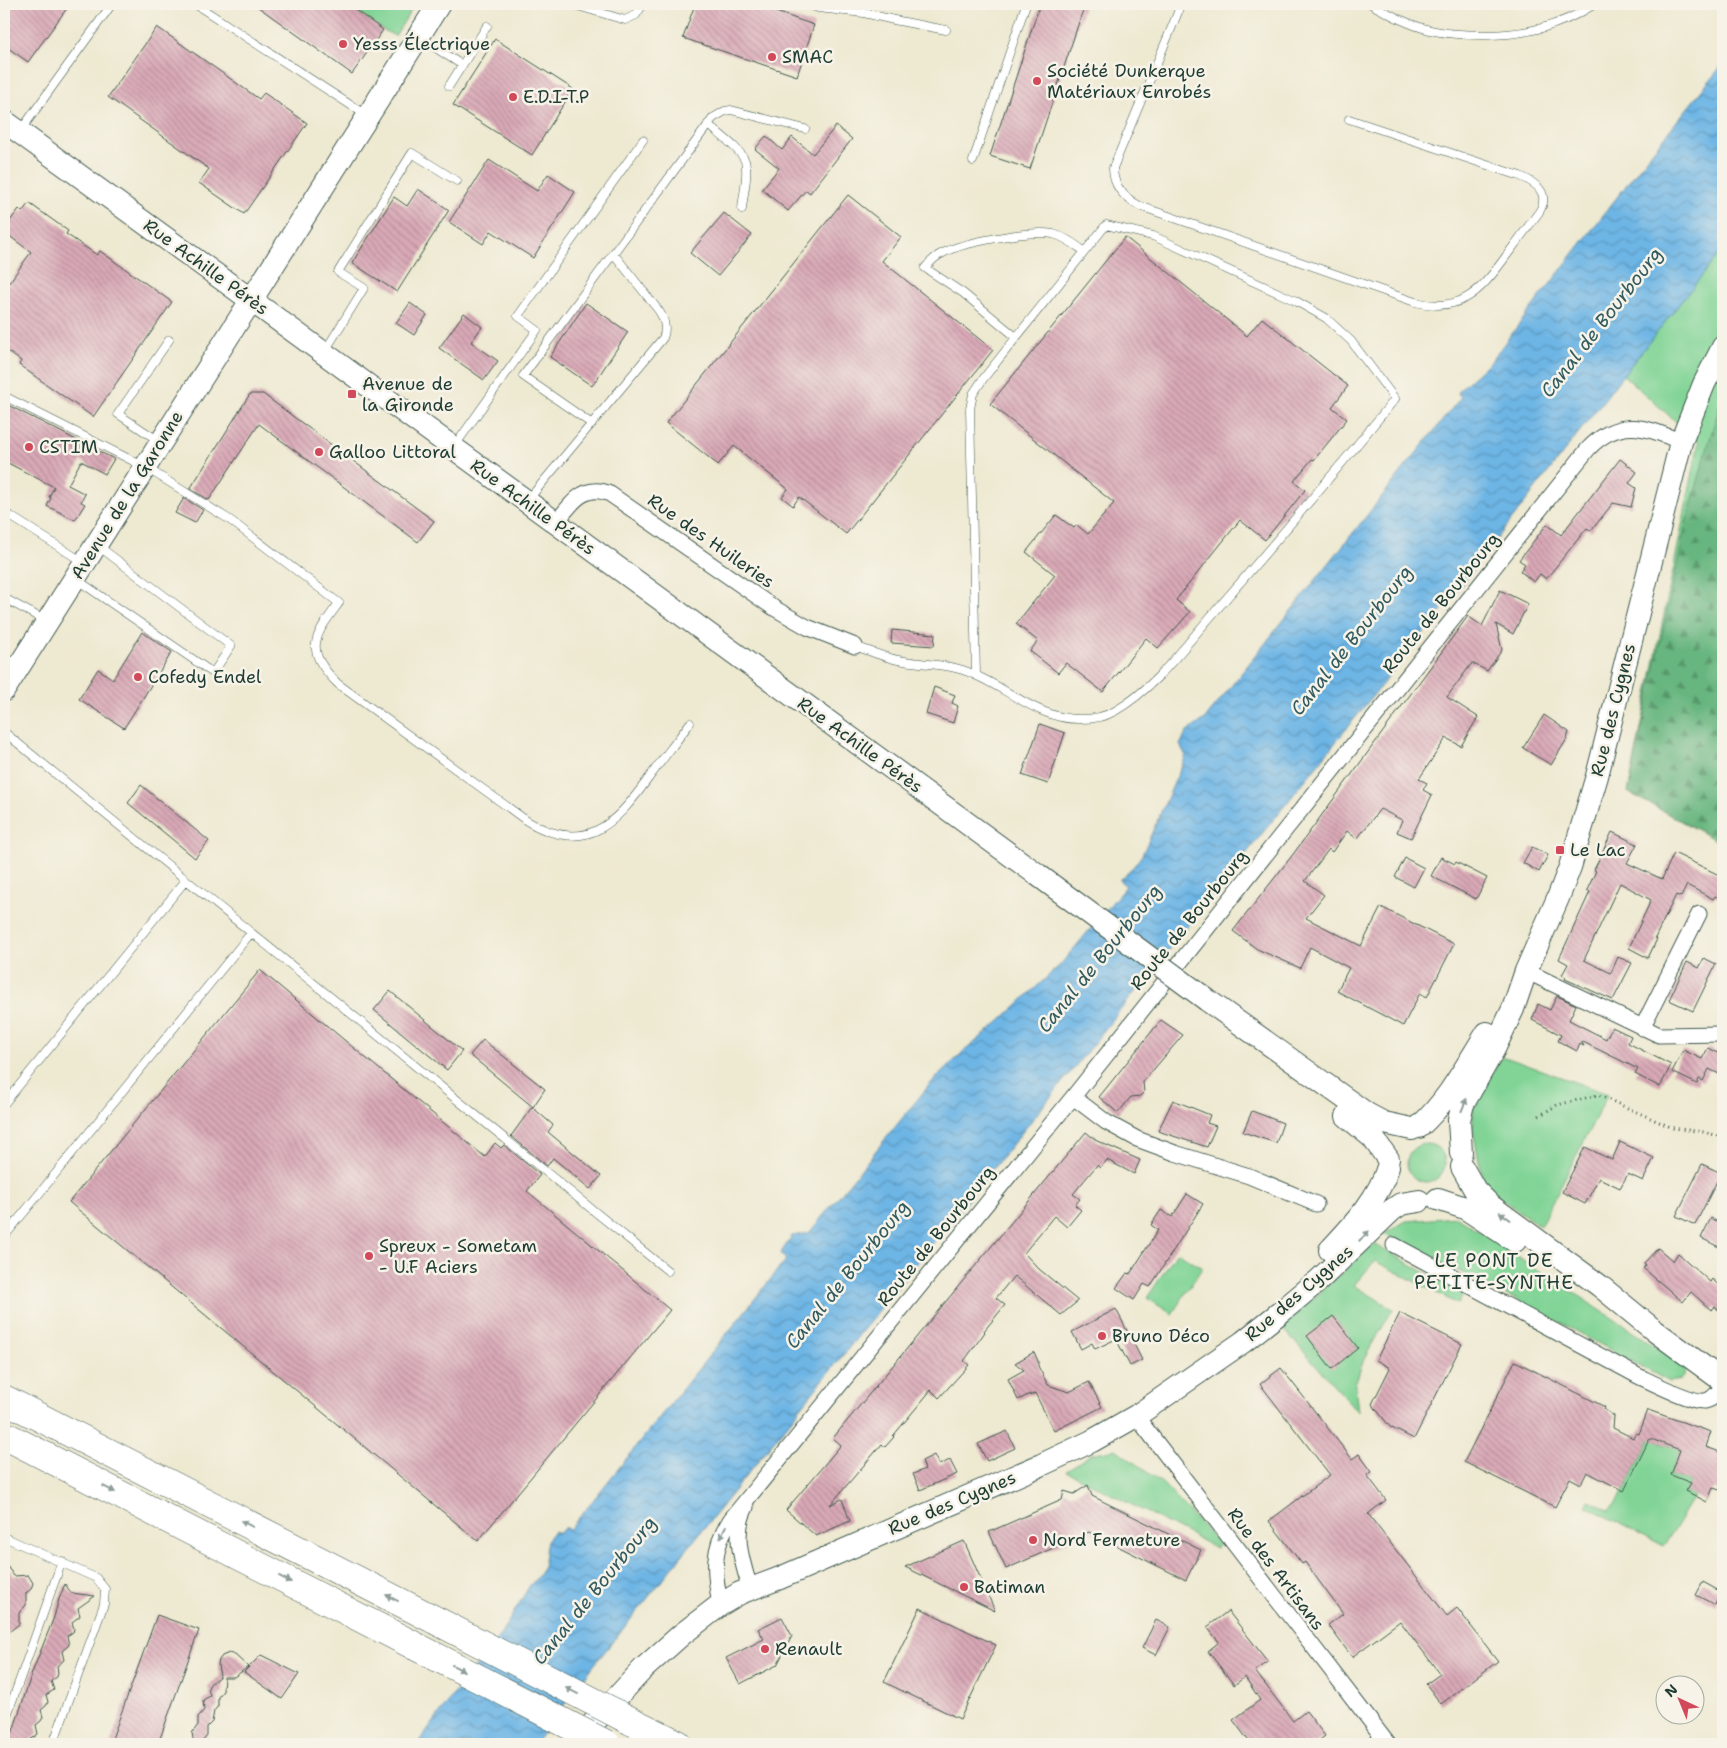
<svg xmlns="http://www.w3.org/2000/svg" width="1727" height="1748" viewBox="0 0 1727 1748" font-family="'Shantell Sans',sans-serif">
<defs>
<pattern id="forest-firs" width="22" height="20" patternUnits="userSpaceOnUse" patternTransform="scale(1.25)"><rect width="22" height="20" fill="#68b67f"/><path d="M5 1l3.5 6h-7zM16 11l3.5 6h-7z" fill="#559569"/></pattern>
<pattern id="water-waves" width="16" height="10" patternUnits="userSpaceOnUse" patternTransform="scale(1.25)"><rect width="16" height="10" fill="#6db5e5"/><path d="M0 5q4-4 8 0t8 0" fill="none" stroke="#5994ba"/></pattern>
<pattern id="building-back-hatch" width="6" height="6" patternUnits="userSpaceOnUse" patternTransform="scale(1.25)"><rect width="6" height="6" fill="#daa9b7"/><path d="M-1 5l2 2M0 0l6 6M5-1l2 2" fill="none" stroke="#b08b96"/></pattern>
</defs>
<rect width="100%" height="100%" fill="#f7f3e8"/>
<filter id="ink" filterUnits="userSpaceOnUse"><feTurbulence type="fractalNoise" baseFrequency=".02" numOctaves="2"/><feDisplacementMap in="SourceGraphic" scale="10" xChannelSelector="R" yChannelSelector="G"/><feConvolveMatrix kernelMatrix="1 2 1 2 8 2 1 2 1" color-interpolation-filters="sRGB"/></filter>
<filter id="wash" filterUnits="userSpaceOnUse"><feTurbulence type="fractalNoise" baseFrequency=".0096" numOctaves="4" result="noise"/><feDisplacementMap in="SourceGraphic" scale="20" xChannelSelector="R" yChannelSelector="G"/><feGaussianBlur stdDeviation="1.12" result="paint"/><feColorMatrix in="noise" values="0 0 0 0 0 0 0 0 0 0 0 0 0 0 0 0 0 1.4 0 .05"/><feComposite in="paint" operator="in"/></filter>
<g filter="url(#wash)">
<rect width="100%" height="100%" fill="#eee9d1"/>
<path fill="#81d496" stroke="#508865" d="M347,4h68l-20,32 -12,-6z
M1723,249v595l-95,-52 71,-350 -76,-67z
M1502,1056l106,38 -68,132 -47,-33 -11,-17 -9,-46v-23z
M1407 1163a19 19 0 1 1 38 0a19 19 0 1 1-38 0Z
M1457,1217l223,145 7,8 -7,10 -10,2 -143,-77 -143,-71 22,-13z
M1374,1244l90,50 -6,10 -83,-43 -21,24 39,24 -29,50 -9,25 3,28 -76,-85z
M1177,1252l25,16 -30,46 -25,-16z
M1654,1432l9,3 -3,8 10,3h11l-10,29 20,8 -5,8 9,4 -31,51 -78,-40 3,-6 21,11 14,-20z
M1116,1449l47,35 56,60 -3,4 -150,-77 25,-17z"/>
<path fill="url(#forest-firs)" stroke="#447a5a" d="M1723,393v451l-95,-52 58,-269z"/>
<path fill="url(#water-waves)" stroke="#46798c" d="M1723,64v185l-100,126 -173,225 -856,1065 -59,79h-117l33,-46 50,-64 29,-49c5,-5 10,-10 12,-16 5,-13 0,-30 13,-38l4,3 6,-7 4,3 217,-270 -6,-6 12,-18 17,-3 121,-149 32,-31 38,-32 61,-57 65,-78 -7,-6 15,-14 8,-11 44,-99 -6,-11 7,-13 18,-13 256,-322 -4,-5 33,-30 161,-209z"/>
<g id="blocks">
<path fill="url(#building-back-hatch)" d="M4,4h66l-42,58 -24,-17z
M254,4h93l36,26 -31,44z
M695,4h58l61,21 -17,51 -114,-38z
M1040,4h45l-55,165 -40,-13z
M157,27l102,72 5,-6 43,30 -63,91 -45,-31 10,-14 -101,-72z
M495,39l78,50 -41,66 -79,-50z
M836,126l16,13 -42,54 -4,-3 -18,21 -26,-22 17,-21 -24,-19 11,-13 16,14 10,-13 21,17z
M489,160l48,31 11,-17 27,18 -42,66 -42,-27 -8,13 -34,-22z
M418,189l31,21 -52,82 -45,-29 42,-66 13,9z
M848,195l53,42 -19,24 111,89 -147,184 -47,-37 -6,9 -11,-9 6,-8 -54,-43 -16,19 -52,-42z
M29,203l39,28 -2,3 31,21 3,-4 72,51 -79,115 -74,-52 2,-4 -17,-12v-59l27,-38 -27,-20v-3l15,-20 3,3z
M724,213l28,22 -34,41 -28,-23z
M1125,237l122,99 15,-18 86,68 -16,21 15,12 -33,41 -2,-1 -18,22 11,9 -40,50 -25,-20 -64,80 14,12 -32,36 -12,-10 -43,54 -37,-29 -8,10 -28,-22 8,-10 -22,-17 39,-49 -29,-23 30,-37 18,13 3,-3 11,9 26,-31 -124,-99z
M410,303l17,12 -13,20 -18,-12z
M586,303l42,29 -36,54 -42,-29z
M464,313l18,14 -11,15 27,19 -14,19 -45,-32z
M250,394h13l171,127 -16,21 -159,-118 -50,76 -19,-11z
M4,403l110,56 -9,15 -24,-13 -13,24 17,9 -4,8 4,2 -10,16 -28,-14 4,-8 -2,-1 5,-10 -50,-26z
M1620,459l17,13 -8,11 7,5 -5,19 -18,-4 -22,28 -4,-3 -41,51 -6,-5 -6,8 -14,-11 5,-7 -6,-4 28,-36 14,11z
M184,498l19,12 -8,13 -20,-10z
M1500,590l28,14 -15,30 -17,-10 6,26 -15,21 -15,-8 -25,34 31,20 -17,29 -15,-8 -27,41 8,4 -4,7 9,5 -21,43 -14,-6 5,-12 -22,-11 -23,30 -10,-8 -15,21 -3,-3 -24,32 19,14 -18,23 55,28 20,-39 73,37 -27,53 -7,-4 -17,33 -66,-35 12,-23 -39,-21 -10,21 -43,-19 -24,-18 58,-74 177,-241 14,10z
M892,630l43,4 -1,12 -43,-3z
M142,632l30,20 -48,76 -45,-29 19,-30 15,10z
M934,687l21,8 -3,8 6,3 -5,17 -27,-9z
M1544,715l25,17 -2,7 -16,26 -28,-17z
M1040,724l25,9 -17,51 -26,-9z
M141,785l68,56 -14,17 -67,-55z
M1612,832l25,12 -10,19 35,16 12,-26 49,24v23l-8,-4 -2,3 -26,-14 -6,12 -5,-2 -21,43 2,1 -9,19 -19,-10 22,-48 -31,-17 -36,77 27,13 7,-16 14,6 -19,37 -48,-21 1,-2 -4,-2 6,-11 -9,-5 31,-67 -3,-2 9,-19 -2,-1z
M1532,847l16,8 -9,17 -16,-9z
M1441,857l14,7 1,-2 31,16 -11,21 -45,-23z
M1405,858l19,10 -10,19 -19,-10z
M1704,958l12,6 -23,47 -24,-11 18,-38 12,6z
M260,970l225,187 10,-14 6,5 3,-3 36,30 -13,16 143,119 -192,231 -409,-339z
M390,991l72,60 -15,19 -73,-60z
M1557,996l19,9 -7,15 37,19 6,-12 19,9 -3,7 43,22 -11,22 -25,-13 3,-5 -57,-28 3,5 -4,-2 -3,7 -19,-10 3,-6 -29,-15 6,-16 12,6z
M1161,1020l22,15 -40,47 1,10 -4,4 -9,1 -13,16 -19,-16z
M483,1040l62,49 -12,18 -63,-52z
M1708,1048l15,8v20l-14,-7 -6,12 -4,-2 -2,5 -25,-12 11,-22 19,9z
M1173,1100l37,15 -3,8 9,3 -9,21 -49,-16z
M532,1107l21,18 -5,7 53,44 -11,13 -37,-31 -6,8 -36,-30z
M1252,1111l31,12 -7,20 -33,-11z
M1086,1132l11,9 43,19 -6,14 -27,-14 -7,8 -3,-3 -24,29 7,5 -5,6 6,5 -14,17 -13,-11 -30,37 15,16 39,32 -17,14 -47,-39 -18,22 9,7 -21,26 1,1 -21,29 5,4 -30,33 -8,-8 -38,46 1,1 -9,10 -3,-3 -52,61 12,-6 8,22 -34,15 -30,-26 55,-65 -8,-7z
M1620,1142l34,16 -11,23 -15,-7 -8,14 -21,-10 -14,26 -23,-12 23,-45 27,13z
M1702,1164l19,9 -26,52 -19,-9z
M1187,1194l16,10 -53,83 -6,-3 -10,16 -18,-12 11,-15 3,1 28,-44 -7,-5 10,-15 11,7z
M1711,1218l12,7v24l-22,-11z
M1658,1248l15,13 5,-8 32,29 2,-3 11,10v25l-8,-7 -4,3 -20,-18 -8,10 -40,-34 3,-3 -2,-2z
M1116,1309l26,51 -12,6 -14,-27 -21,10 -3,-6 -11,6 -9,-17z
M1400,1313l62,31 -48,95 -24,-12 -18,-23 18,-36 -14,-8z
M1333,1316l25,32 -26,21 -25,-33z
M1034,1352l4,9v5l10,19 21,7 20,-10 13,25 -48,24 -19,-38 -5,3v-2l-12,6 -10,-21 16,-9 -9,-7z
M1515,1361l90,46 -1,2 10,7 -1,12 20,10 3,-5 3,1 9,-24 63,22 -5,15 17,6v38l-10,-3 -6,14 -21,-11 5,-8 -20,-8 9,-25 -29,-11 -2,1 -25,51 -37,-19 -6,12 -11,-6 -15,29 -91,-45z
M1281,1368l71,91 7,-5 13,18 -5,3 19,25 -18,14 79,102 10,-8 41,53 -57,43 -15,-20 14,-10 -40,-53 -48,36 -24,-32 15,-11 -38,-52 -3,2 -33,-43 61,-46 -70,-91z
M1007,1431l8,17 -28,13 -9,-17z
M934,1455l5,10 11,-5 7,14 -37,16 -7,-16 12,-5 -3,-8z
M1088,1485l4,11 109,54 -15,30 -97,-48 -83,37 -17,-37 73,-32 2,-9 10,3z
M964,1541l31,70 -90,-44z
M4,1562l10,14 14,-1 5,8 -2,6 -5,4v12l-7,8v11l-15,12z
M1703,1582l18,10 -6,13 -19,-10z
M65,1584l6,9 24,3 -17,12 2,8 -8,6 2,7 -1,3 -6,4 2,9 -7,6 2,9 -7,6 1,7 -1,4 -6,4 3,9 -8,5 2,7 -2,4 -5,4 2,7 -2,4 -5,4 2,9 -13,10 -18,-3 6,-10 19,-58 22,-56 5,-18z
M920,1608l76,37 -36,74 -76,-37z
M1228,1611l40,51 -13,9 38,50 13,-10 19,25 -10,8h-64l-18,-24 27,-20 -15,-23 -11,8 -26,-34 11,-9 -12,-15z
M157,1615l42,15 -41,114h-48z
M782,1617l10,19 -15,29 -37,19 -14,-26 38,-19 -6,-10z
M1156,1620l14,7 -14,28 -14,-7z
M229,1653l6,2 13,12 -14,10h-10l-1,14 -5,6v9l-4,5 -2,11 -5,5v9l-7,8h-6l-2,-11 6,-8v-8l6,-7 -1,-10 7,-4 -2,-8 2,-4 10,-8 -2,-11 1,-5 3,-4z
M261,1655l38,19 -17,25 -38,-27z"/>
</g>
</g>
<g filter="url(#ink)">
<use href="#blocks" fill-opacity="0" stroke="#3e574c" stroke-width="1"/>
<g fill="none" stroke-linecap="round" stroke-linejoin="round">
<g stroke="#3e574c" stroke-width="9">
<path id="lane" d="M195,4l171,111
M571,4l54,16 11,-5 7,-11
M807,4l11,4 46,5 30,7 52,10
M1179,4l-1,8 -4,10 -61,146c0,18 11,30 27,38l275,96c45,11 64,-9 89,-43 12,-16 23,-31 35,-47 12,-19 -3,-29 -19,-36l-171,-57
M1371,4c18,10 38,21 59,26 17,4 35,5 53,5 42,0 76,-8 112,-31
M420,38l42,27
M449,86l38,-60
M708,124c10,10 32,24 37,37 4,12 -2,35 -3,48
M21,130l91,-126
M973,161l53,-157
M1016,337l-53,-44 -38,-25c5,-6 11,-12 18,-15 20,-11 88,-23 110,-19 12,3 21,10 31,17
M325,351l39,-63 -26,-16 74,-119 45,28
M4,396l141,71 85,53 109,83c-25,34 -36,46 -1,81l189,137c58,34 87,5 121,-42 14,-19 28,-37 42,-56
M592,424l-69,-48 190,-258 12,-7 6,-1 74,19
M159,441l-41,-27 51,-74
M454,447l83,-117 -19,-14 125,-176
M528,500l135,-162c4,-10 2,-18 -4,-27l-46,-58
M4,512l79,50
M76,579l137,94 18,-27 -134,-101
M4,598l42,23
M855,646c14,5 28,11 43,14 26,5 53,3 77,15 35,15 67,46 107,44 11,0 24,-3 33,-8 39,-22 68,-63 97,-96 62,-71 123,-143 183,-216l-44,-58 -25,-23 -32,-18 -141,-64 -47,-11 -123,154 -10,15 -3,15 6,266
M4,732l664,539
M4,1104l182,-224
M4,1237l247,-304
M4,1537l92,41 9,11 -1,15 -51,140
M4,1724l58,-163"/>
</g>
<g stroke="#3e574c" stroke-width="17">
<path id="street" d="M556,523c14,-18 28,-41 54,-29l164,114 33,19 48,19
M1526,971l133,64 64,-1
M1642,1028l57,-114
M1073,1097l33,25 31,17 38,14 74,23 67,28
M1394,1245l244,131c13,6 54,27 67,25 8,-1 14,-10 18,-15
M1136,1416l252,328
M746,1507c-14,27 -4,54 4,81
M720,1605c-6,-34 -9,-56 11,-86l342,-422 515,-648c30,-32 58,-23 93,-7"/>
</g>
<g stroke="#3e574c" stroke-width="24">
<path id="secondary" d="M4,121l247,179 787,575
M4,690l435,-686
M1207,1000l160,114 17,9 28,6
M1347,1116l26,22 15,21
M1419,1127c29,-26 47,-61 68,-94
M1461,1153l-2,-33 4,-16 31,-55 19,-40 13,-38 32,-73 12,-31 27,-91 84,-334 23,-58 19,-37
M1462,1167l13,23 16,16 109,80 55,45 68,50
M1438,1199l27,9 50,33
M1330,1250c23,-25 48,-50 58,-83
M574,1744l69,-75 38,-34 39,-30 20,-12 40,-15 261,-113 51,-24 44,-25 107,-74 39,-31 37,-31 73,-70 9,-6 18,-3"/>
</g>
<g stroke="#3e574c" stroke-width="29">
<path id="highway" d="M4,1399l431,221
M4,1435l411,211
M631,1721l47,23"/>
</g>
<path stroke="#3e574c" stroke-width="3" stroke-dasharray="1 4" stroke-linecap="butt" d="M1539,1116l18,-11 41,-10 75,33 30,4 20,5"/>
<use href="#lane" stroke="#fff" stroke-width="8"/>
<use href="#street" stroke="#fff" stroke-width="15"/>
<use href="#secondary" stroke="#fff" stroke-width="22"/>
<use href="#highway" stroke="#fff" stroke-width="28"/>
<g stroke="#3e574c" stroke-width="24" stroke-linecap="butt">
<path id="secondary-bridge" d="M1038,875l169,125"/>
</g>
<g stroke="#3e574c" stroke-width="29" stroke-linecap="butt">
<path id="highway-bridge" d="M435,1620l196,101
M415,1646l191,98"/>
</g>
<use href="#secondary-bridge" stroke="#fff" stroke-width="22"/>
<use href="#highway-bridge" stroke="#fff" stroke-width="28"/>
</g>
<defs><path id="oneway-solid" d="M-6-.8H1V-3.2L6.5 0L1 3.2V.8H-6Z" transform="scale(1.25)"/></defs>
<g fill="#8f9e9a">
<use href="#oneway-solid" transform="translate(1464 1105) rotate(-68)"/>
<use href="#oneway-solid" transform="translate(1505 1216) rotate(-144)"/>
<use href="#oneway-solid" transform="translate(1364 1236) rotate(-45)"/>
<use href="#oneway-solid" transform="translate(109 1489) rotate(27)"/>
<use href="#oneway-solid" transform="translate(247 1524) rotate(-153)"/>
<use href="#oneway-solid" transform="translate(723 1532) rotate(116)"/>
<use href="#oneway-solid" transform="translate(285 1579) rotate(27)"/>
<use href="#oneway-solid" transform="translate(392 1598) rotate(-153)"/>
<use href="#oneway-solid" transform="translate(458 1668) rotate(27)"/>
<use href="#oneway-solid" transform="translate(572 1691) rotate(-153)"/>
</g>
</g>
<g fill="#d1495b" stroke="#f7f3e8" stroke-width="2">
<circle cx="343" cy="44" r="5"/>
<circle cx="772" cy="57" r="5"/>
<circle cx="1037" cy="81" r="5"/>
<circle cx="513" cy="97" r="5"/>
<rect x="347" y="389" width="10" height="10" rx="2.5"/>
<circle cx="29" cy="447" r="5"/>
<circle cx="319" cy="452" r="5"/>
<circle cx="138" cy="677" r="5"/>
<rect x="1555" y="845" width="10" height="10" rx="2.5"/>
<circle cx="369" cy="1256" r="5"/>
<circle cx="1102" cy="1336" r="5"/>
<circle cx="1033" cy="1540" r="5"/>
<circle cx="964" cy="1587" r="5"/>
<circle cx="765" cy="1649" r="5"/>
</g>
<g text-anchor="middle" stroke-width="5" stroke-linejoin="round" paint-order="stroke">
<g font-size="18" fill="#1f3d34" stroke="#f7f3e8" text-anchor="start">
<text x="353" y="50">Yesss Électrique</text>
<text x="782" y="63">SMAC</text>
<text x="1047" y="77">Société Dunkerque<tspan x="1047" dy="21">Matériaux Enrobés</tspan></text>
<text x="523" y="103">E.D.I-T.P</text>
<text x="362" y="390">Avenue de<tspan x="362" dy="21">la Gironde</tspan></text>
<text x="39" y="453">CSTIM</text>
<text x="329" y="458">Galloo Littoral</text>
<text x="148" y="683">Cofedy Endel</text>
<text x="1570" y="856">Le Lac</text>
<text x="379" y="1252">Spreux - Sometam<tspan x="379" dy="21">- U.F Aciers</tspan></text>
<text x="1112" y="1342">Bruno Déco</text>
<text x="1043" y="1546">Nord Fermeture</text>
<text x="974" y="1593">Batiman</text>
<text x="775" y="1655">Renault</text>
</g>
<g font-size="18" fill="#1f3d34" stroke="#f7f3e8">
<text transform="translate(206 267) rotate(36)" y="6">Rue Achille Pérès</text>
<text transform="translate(127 495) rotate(-58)" y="6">Avenue de la Garonne</text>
<text transform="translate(533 507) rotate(36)" y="6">Rue Achille Pérès</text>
<text transform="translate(711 541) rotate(35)" y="6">Rue des Huileries</text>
<text transform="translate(1441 603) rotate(-51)" y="6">Route de Bourbourg</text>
<text transform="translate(1613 710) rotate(-76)" y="6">Rue des Cygnes</text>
<text transform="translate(860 745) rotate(36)" y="6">Rue Achille Pérès</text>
<text transform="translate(1189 920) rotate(-51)" y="6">Route de Bourbourg</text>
<text transform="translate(936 1236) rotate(-51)" y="6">Route de Bourbourg</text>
<text transform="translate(1299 1293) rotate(-41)" y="6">Rue des Cygnes</text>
<text transform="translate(952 1503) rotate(-23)" y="6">Rue des Cygnes</text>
<text transform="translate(1276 1569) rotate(53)" y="6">Rue des Artisans</text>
</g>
<g font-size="19" font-style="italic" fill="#325b60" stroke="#f7f3e8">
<text transform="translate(1601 322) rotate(-52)" y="7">Canal de Bourbourg</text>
<text transform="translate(1351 640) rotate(-52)" y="7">Canal de Bourbourg</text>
<text transform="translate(1099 958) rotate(-51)" y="7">Canal de Bourbourg</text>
<text transform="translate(847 1274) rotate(-51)" y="7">Canal de Bourbourg</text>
<text transform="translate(594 1590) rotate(-51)" y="7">Canal de Bourbourg</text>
</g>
<g font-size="19" letter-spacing="1" fill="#1f3d34" stroke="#f7f3e8">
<text x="1494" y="1267">LE PONT DE<tspan x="1494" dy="22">PETITE-SYNTHE</tspan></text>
</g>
</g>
<rect width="1727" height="1748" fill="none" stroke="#f7f3e8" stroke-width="20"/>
<g transform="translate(1680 1700) rotate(316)"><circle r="24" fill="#f7f3e8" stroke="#a1aaa0"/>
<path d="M0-4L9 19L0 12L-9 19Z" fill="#d1495b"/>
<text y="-8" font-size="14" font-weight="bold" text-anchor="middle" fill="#1f3d34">N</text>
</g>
</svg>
